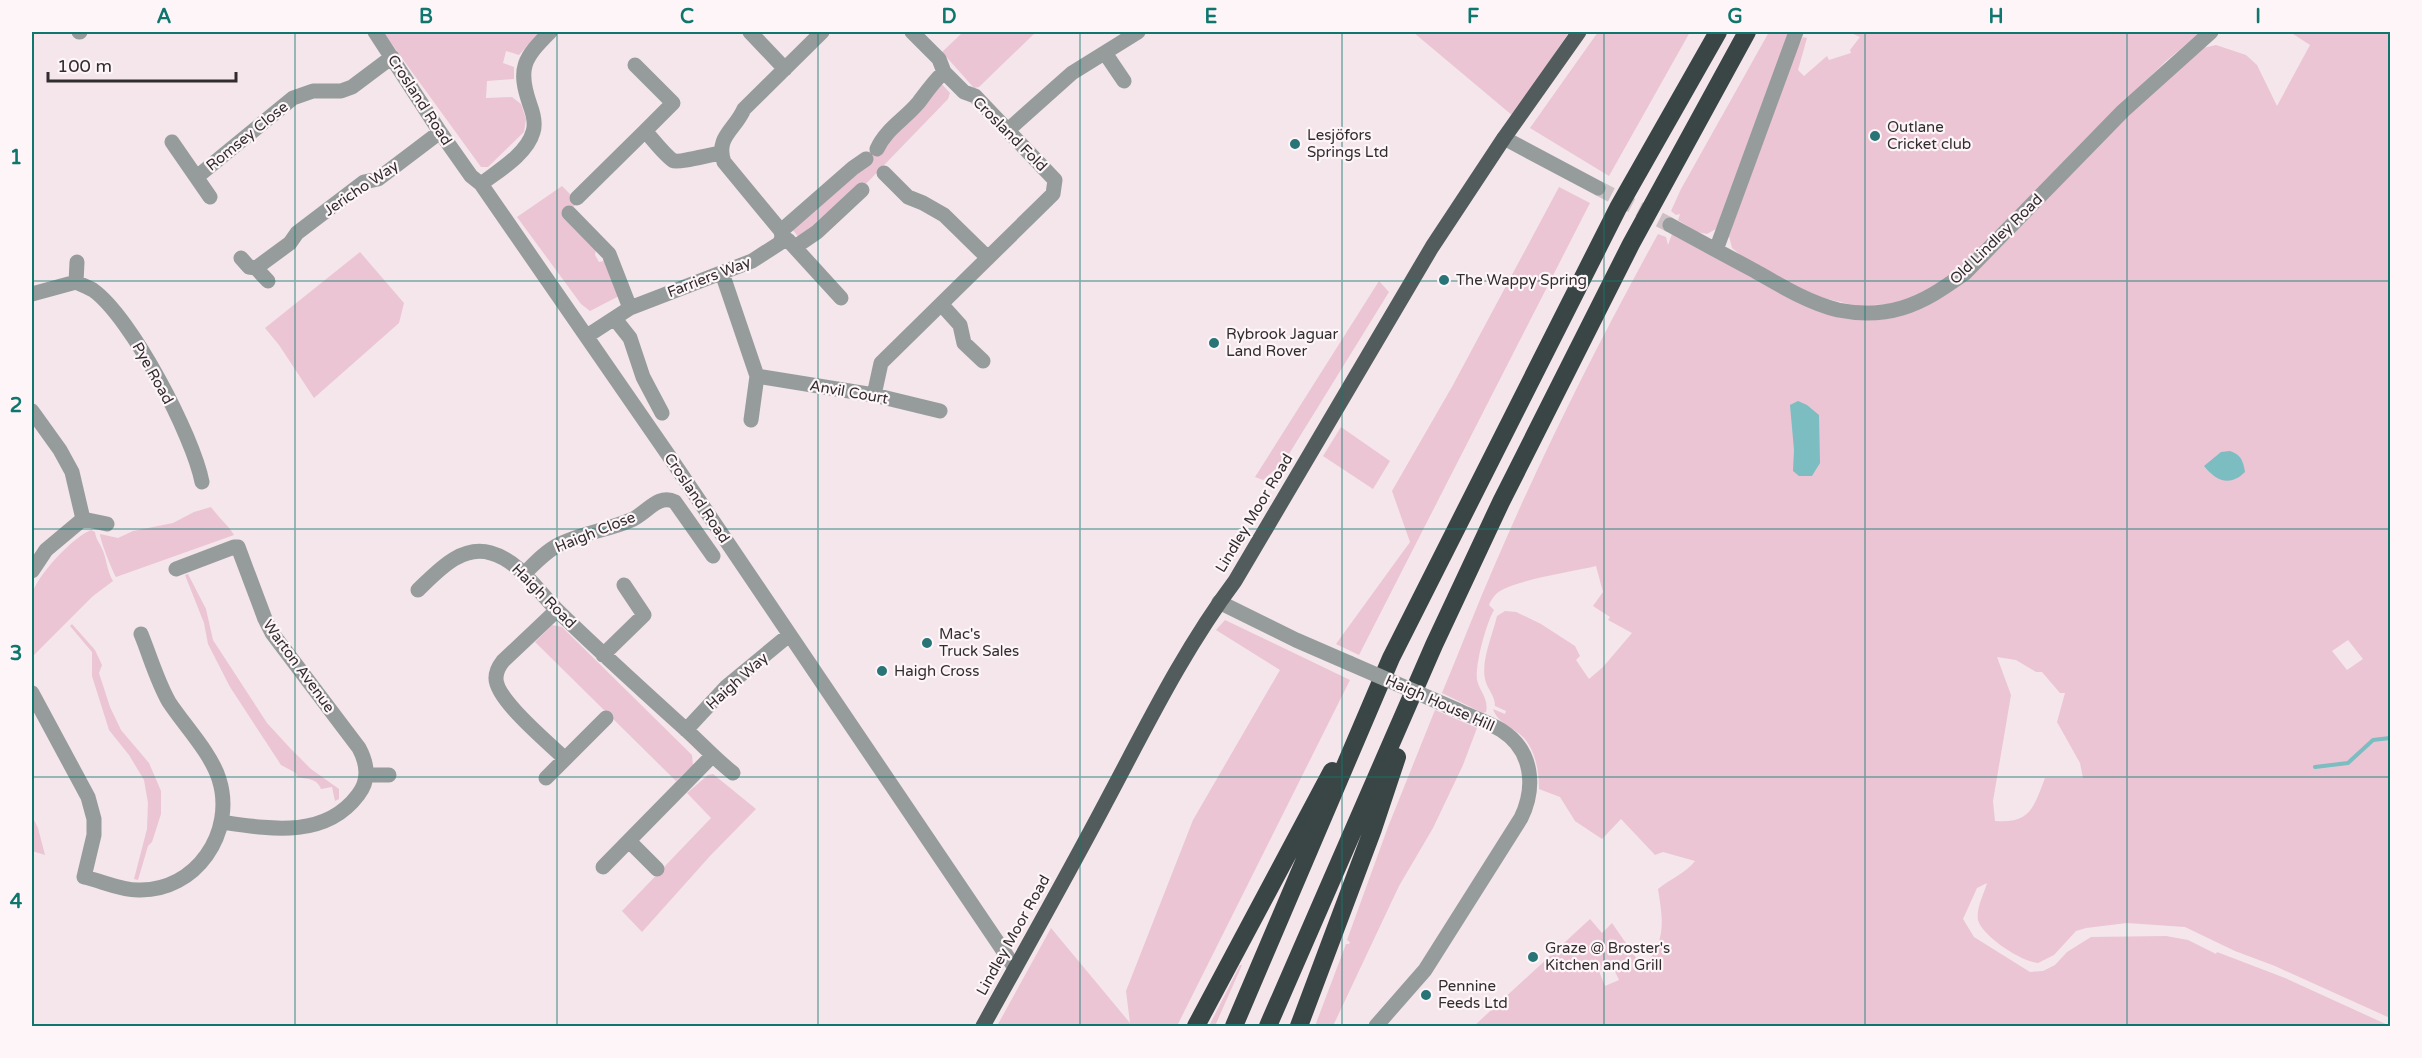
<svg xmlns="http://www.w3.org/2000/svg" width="2422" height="1058" font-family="'Varela Round',sans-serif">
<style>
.green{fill:#ebc5d3;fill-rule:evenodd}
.water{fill:#7bbdc0}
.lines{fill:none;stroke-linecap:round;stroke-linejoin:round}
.stream{stroke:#7bbdc0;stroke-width:4}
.minor-tunnel{stroke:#cdc1c5;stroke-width:15;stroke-dasharray:15 8;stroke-linecap:butt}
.minor{stroke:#969c9c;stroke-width:15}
.major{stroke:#525c5d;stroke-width:15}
.highway{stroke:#3a4646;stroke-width:18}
.minor-bridge{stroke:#969c9c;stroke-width:15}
.grid{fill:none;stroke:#0f766e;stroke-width:1.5;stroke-opacity:0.55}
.poi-dot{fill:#297477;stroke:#fdf5f8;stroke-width:2}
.labels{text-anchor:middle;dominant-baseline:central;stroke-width:4.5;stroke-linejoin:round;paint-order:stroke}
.street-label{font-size:15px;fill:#312c2e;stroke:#fdf5f8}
.poi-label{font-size:15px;fill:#312c2e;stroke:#fdf5f8;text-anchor:start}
.neatline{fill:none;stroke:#0f766e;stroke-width:2}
.grid-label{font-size:20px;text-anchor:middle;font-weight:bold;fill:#0f766e}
</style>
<rect width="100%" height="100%" fill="#f4e6eb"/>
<!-- green -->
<path class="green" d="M383,32H540L519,55L506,51L503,63L514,67V79L487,81L486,98L512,97L521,104L526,119L524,132L488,167H481Z
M971,32H1036L979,87L974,88L942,52L961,34H967Z
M1413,32H1569L1513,116Z
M1598,32H1690L1609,176L1530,128Z
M1769,32H1791L1744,161L1716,229L1707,234L1697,232L1678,220L1680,214L1676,215L1671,211L1681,189Z
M1849,32H2201L2165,62L1951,277L1916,296L1889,304L1857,306L1815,296L1755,267L1732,248L1729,236L1792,59L1803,37L1807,38L1798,70L1804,76L1827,56L1829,60L1851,53L1850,50L1860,37Z
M2290,32H2390V1018L2275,966L2235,951L2185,927L2127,923L2086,928L2076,931L2054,955L2038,963C2022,962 1982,936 1978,920C1976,908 1984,894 1987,883L1977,888L1963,919L1974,937L2030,972L2043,971L2055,965L2067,952L2091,937L2166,936L2188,940L2216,954L2217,952L2285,978L2390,1026H1474L1590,919L1602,933L1612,923L1643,968C1667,940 1663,922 1658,889C1670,879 1686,873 1695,861L1663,852L1655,855L1621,819L1602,839L1575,821L1560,797L1539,789C1539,772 1536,752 1524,738C1514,727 1498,724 1493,709L1505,714L1506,711L1495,706C1495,695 1487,689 1485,679C1481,660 1493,634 1497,616L1505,611L1516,612L1541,624L1575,646L1580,656L1576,660L1589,679L1603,667L1632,633L1608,620L1610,617L1593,606L1603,592L1596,566C1571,572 1521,579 1500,591C1495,594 1491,600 1489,605L1494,610C1486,624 1475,664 1477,680C1480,692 1489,699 1486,712L1483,713L1442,693C1460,650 1477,605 1496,562C1544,450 1599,341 1658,234L1666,237L1668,245L1672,234L1822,312L1926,306L2123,117L2203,48L2216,45L2246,55L2257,65L2277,106L2310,45ZM2348,640L2363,659L2347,670L2332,651ZM1997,657L2016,660L2036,672H2042L2060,693H2065L2057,722L2080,763L2083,778H2045C2034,806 2031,824 1995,821L1993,801L2011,695ZM1612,965L1619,980L1605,986L1599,971Z
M939,81L950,93L948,99L859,191L800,239L792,229Z
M562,186L578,202L565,216L588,243L596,249L595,255L599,262L604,261L621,295L590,311L581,304L517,217Z
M1559,187L1590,203L1359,655L1336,644L1410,542L1392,491L1453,385Z
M360,252L404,303L399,323L314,398L279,345L265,328Z
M1379,281L1389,292L1284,462L1263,480L1255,477Z
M1341,427L1390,461L1373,489L1323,456Z
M211,507C217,516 230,527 234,535L116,577C112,570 100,540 100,534L118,538L133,531L173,523L194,512Z
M91,530L95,532C96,540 100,543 103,551C107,561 107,571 113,581L93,596L32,657C31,639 28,612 32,595C36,576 73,537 91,530Z
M188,574L206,609L213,640L267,723L290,748L311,769L339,789V799L335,801L332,787L321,789C317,778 307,779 297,777L296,773L281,765L230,687L208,644L204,623L185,575Z
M1225,620L1350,680L1177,1026H997L1051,928L1130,1023L1126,991L1193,820L1280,670L1216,630Z
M72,624L95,650L102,665L99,673L110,707L121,730L149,763L161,791V814L152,842L148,846L138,880L134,879L147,829L148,803L144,780L129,755L109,730L92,676V652L70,626Z
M552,625L562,627L692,755L693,765L676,781L535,642Z
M1435,710L1477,728L1463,765L1433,828L1399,886L1333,1026H1315L1346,944H1349L1350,942L1347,940L1388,827Z
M713,774L756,809L710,856L642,932L622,911L711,818L687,793L708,775Z
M32,816L38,828L45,855L32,851Z
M1240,965H1242L1215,1026H1209Z"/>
<!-- water -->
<path class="water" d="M1798,401L1807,405L1819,415L1820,463L1812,476H1799L1793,471L1794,450L1790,405Z
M2230,451C2241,455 2243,460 2245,472C2230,487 2216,481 2204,466L2221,452Z"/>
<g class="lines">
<!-- stream -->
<path class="stream" d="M2315,767L2348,763L2373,740L2390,738"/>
<!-- minor-tunnel -->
<path class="minor-tunnel" d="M1598,188L1670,225"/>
<!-- minor -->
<path class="minor" d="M79,32H80
M375,32L440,132L471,176L481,184L669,456L1015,968
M750,32L785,69
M1105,53L1124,81
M635,65L673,103L645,131
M1008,130L1072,73L1138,32
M1504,138L1598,188
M172,142L210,197
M877,149C886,129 905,119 919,102C927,91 934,81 944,72
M884,173L908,197L923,203L944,215L988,258
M198,176L293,98L313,91H341L352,87L392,57
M481,184C498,171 527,154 533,132C536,123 533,113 530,105C517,68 524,58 550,32
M577,198L645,131C652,138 666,157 674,161C677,163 713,154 721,153
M569,213L609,254L630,308
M1670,225C1699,241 1727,256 1755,271C1781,286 1809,303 1838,310C1858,314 1882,314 1902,308C1926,301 1945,287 1965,273L2123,111L2211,32
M781,231L853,168L866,159
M788,240L841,298
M795,247L817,232L862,190
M1716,250L1796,32
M241,258L249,267L256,268L268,281
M256,268L290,243L297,233L364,182L378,179L440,132
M722,273L757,376L874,395L940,411
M76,282L77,262
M32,294L76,282C82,285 88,287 93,290C132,318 193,436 202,482
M942,305L960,325L964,343L983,361
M615,319L630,338L643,377L662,413
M587,336L630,308L752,261L780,243L782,237L781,231L724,162C715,137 735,130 744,109L822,32
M874,395L881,363L1053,194L1055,180L975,96L964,92L944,72L939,59L912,32
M32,411L60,450L72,472L83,519L46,550L32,571
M751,420L757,376
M83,519L107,524
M176,569L234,547H238L265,619L272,633L359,748C367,763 370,780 358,795C325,839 270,829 221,822
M524,574C535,563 546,551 560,544C582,533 608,530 631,520C646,514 658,493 675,502L713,556
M418,590C437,572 461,544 491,553C520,561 538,592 559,612C599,651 641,689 683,727C700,742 715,759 733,773
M1219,602L1296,640L1349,663
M557,610L503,661C499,666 496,671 496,678C495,699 549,743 565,759
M603,655L644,615L624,585
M32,693L88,797L94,819V835L84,877C102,881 120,890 138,890C196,892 236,832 219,779C211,753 184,725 169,702C157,681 150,656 141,634
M686,730L726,687L789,635
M366,775H389
M546,778L606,718
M629,841L657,869
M603,867L712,756
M1376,1026L1425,970L1521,818C1536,787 1533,750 1501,730C1488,722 1472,717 1457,710"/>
<!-- major -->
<path class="major" d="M983,1026C1024,952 1066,878 1106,802C1146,727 1184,649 1235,581L1432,247L1504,138L1579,32"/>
<!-- highway -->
<path class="highway" d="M1196,1026L1332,771
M1234,1026L1391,658L1618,208L1718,32
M1268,1026L1434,645L1501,502L1631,244L1747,32
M1299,1026L1373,829L1397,757"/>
<!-- minor-bridge -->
<path class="minor-bridge" d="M1349,663L1457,710"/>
</g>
<!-- grid -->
<path class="grid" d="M295,32V1026M557,32V1026M818,32V1026M1080,32V1026M1342,32V1026M1604,32V1026M1865,32V1026M2127,32V1026M32,281H2390M32,529H2390M32,777H2390"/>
<!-- markers -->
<g class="poi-dot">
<circle cx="1875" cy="136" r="6"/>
<circle cx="1295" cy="144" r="6"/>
<circle cx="1444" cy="280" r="6"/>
<circle cx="1214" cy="343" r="6"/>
<circle cx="927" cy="643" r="6"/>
<circle cx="882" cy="671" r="6"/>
<circle cx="1533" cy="957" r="6"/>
<circle cx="1426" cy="995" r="6"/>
</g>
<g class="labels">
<!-- street labels -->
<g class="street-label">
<text transform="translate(420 100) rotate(57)">Crosland Road</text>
<text transform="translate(1010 134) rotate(45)">Crosland Fold</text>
<text transform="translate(247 136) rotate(-39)">Romsey Close</text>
<text transform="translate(361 188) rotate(-34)">Jericho Way</text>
<text transform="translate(1996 239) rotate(-44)">Old Lindley Road</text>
<text transform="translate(709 277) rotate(-21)">Farriers Way</text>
<text transform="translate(153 373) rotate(61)">Pye Road</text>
<text transform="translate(849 392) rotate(10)">Anvil Court</text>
<text transform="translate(697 498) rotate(56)">Crosland Road</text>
<text transform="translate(1254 513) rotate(-59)">Lindley Moor Road</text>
<text transform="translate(595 532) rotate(-22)">Haigh Close</text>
<text transform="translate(544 596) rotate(45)">Haigh Road</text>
<text transform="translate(299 666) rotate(54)">Warton Avenue</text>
<text transform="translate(737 681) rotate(-42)">Haigh Way</text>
<text transform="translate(1440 703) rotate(24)">Haigh House Hill</text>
<text transform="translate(1013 935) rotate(-61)">Lindley Moor Road</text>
</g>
<!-- poi labels -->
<g class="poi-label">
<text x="1887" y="127">Outlane<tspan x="1887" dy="17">Cricket club</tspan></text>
<text x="1307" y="135">Lesjöfors<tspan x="1307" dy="17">Springs Ltd</tspan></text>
<text x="1456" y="280">The Wappy Spring</text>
<text x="1226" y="334">Rybrook Jaguar<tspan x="1226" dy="17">Land Rover</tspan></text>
<text x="939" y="634">Mac's<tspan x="939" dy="17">Truck Sales</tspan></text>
<text x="894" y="671">Haigh Cross</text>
<text x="1545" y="948">Graze @ Broster's<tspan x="1545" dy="17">Kitchen and Grill</tspan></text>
<text x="1438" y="986">Pennine<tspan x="1438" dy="17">Feeds Ltd</tspan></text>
</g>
</g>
<!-- border -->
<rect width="2422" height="1058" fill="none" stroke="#fdf5f8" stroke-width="66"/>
<!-- scale -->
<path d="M48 72v9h188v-9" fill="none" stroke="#312c2e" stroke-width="3"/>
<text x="57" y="72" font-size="18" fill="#312c2e" stroke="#fdf5f8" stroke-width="4.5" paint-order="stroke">100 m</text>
<rect x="33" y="33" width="2356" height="992" class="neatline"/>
<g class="grid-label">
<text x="164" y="23">A</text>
<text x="426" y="23">B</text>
<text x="687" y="23">C</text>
<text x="949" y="23">D</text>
<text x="1211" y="23">E</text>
<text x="1473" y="23">F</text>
<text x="1735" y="23">G</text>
<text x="1996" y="23">H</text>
<text x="2258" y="23">I</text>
<text x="16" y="164">1</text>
<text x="16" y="412">2</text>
<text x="16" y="660">3</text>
<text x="16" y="908">4</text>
</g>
</svg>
